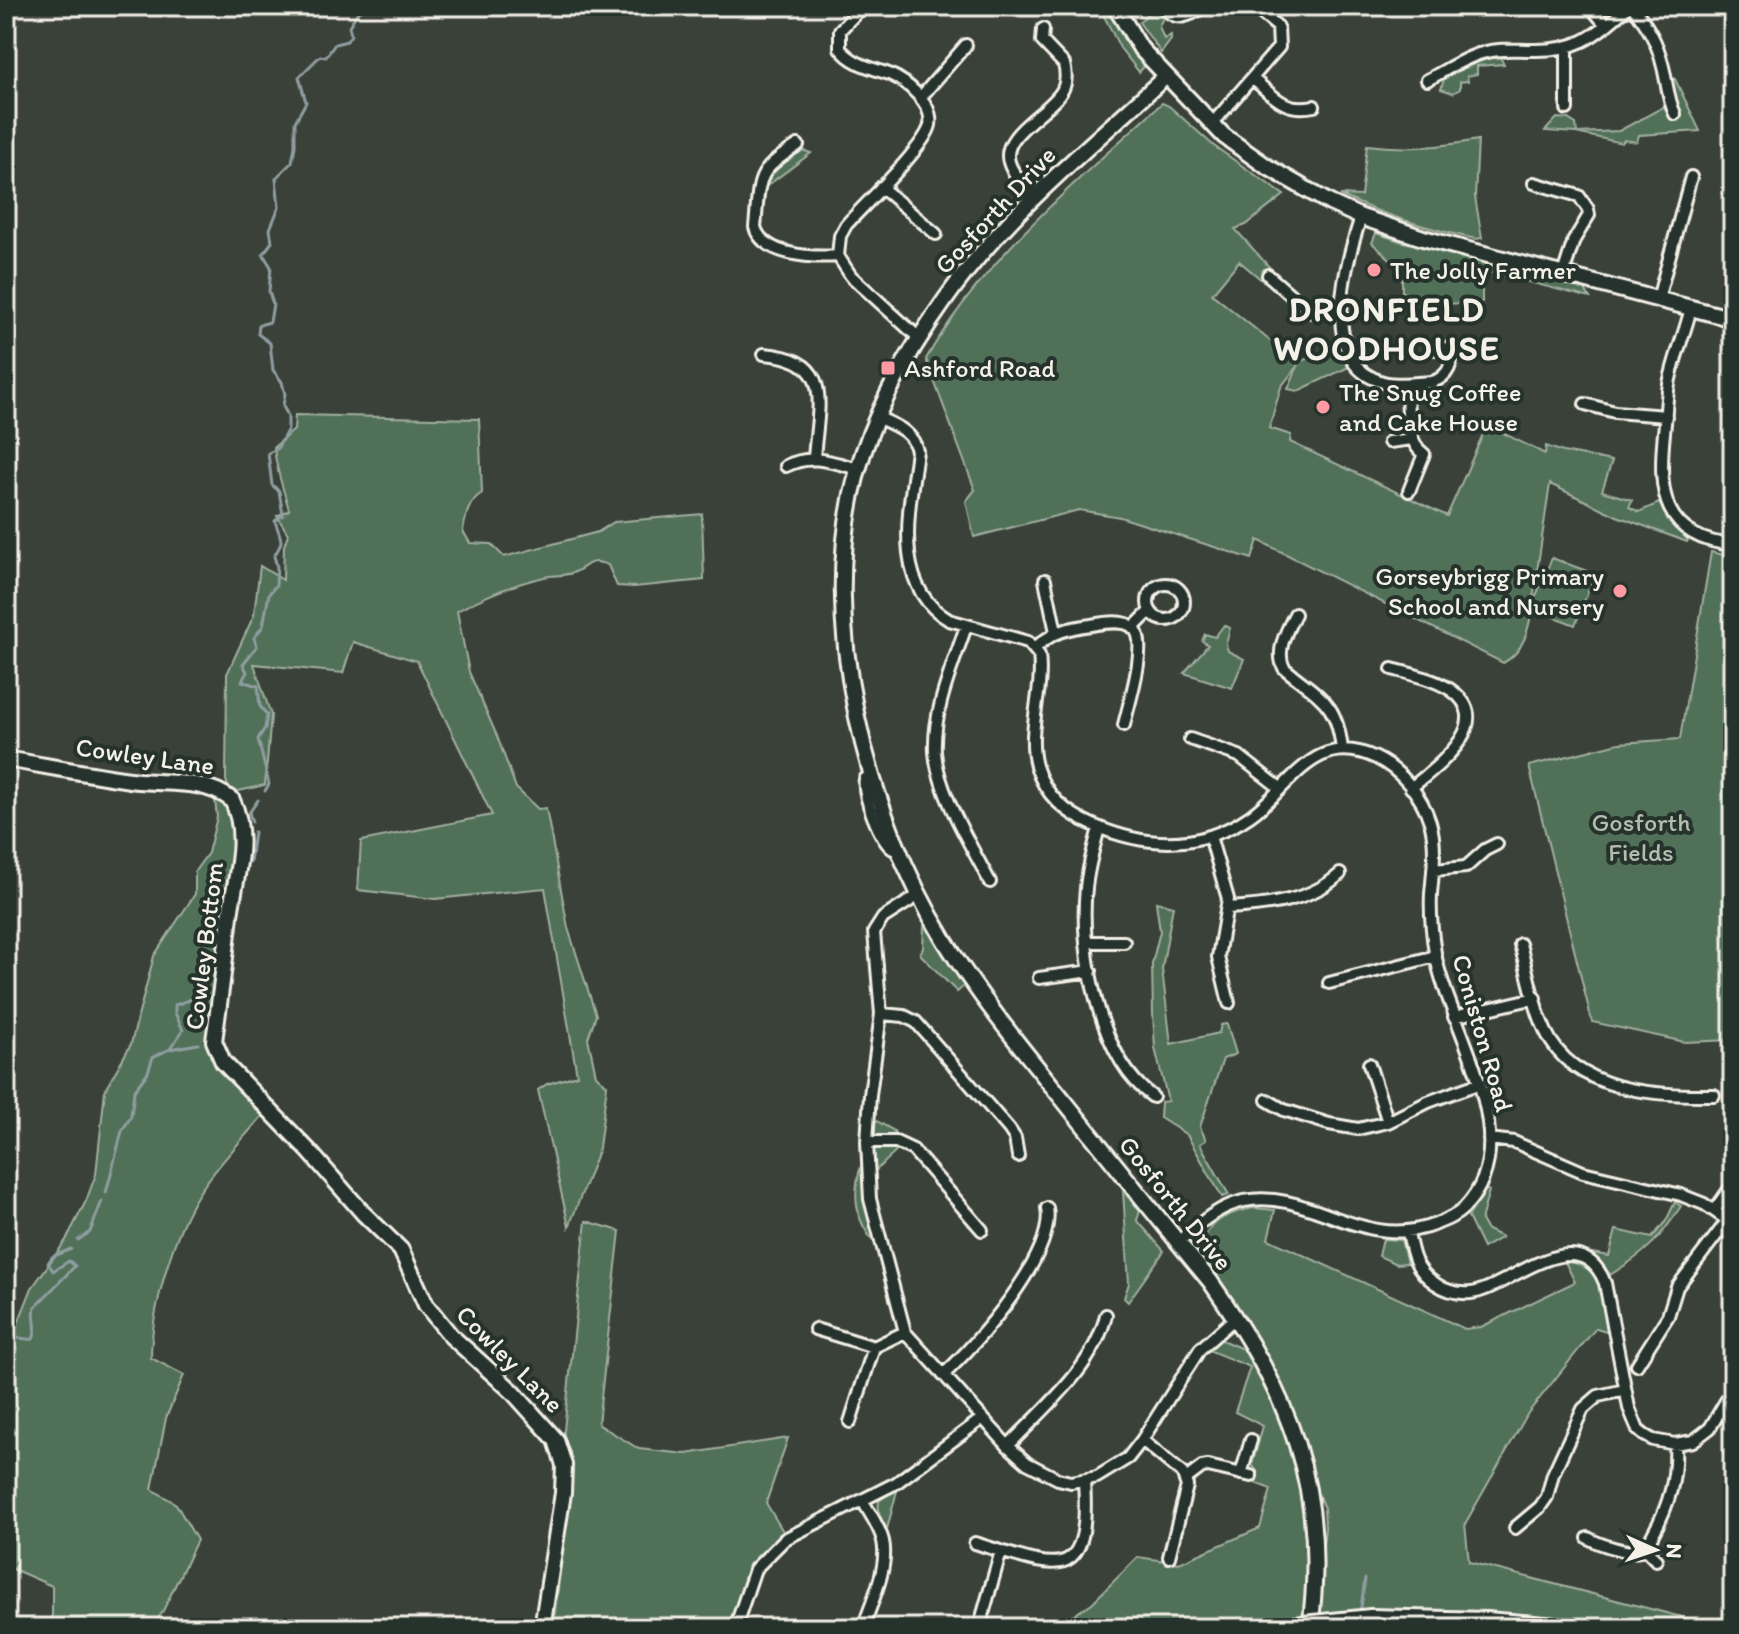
<svg xmlns="http://www.w3.org/2000/svg" width="1739" height="1634" font-family="Itim,sans-serif">
<style>
.green{fill:#516f58;stroke:#a2b0a0;stroke-width:2}
.lines{fill:none;stroke-linecap:round;stroke-linejoin:round}
.stream{stroke:#8f9ea1;stroke-width:3}
.street-casing{stroke:#f4f1e8;stroke-width:16}
.secondary-casing{stroke:#f4f1e8;stroke-width:20}
.highway-casing{stroke:#f4f1e8;stroke-width:24}
.street{stroke:#26332d;stroke-width:10}
.secondary{stroke:#26332d;stroke-width:14}
.highway{stroke:#26332d;stroke-width:18}
.highway-bridge-casing{stroke:#f4f1e8;stroke-width:24;stroke-linecap:butt}
.highway-bridge{stroke:#26332d;stroke-width:18}
.poi-dot{fill:#ff9aa2;stroke:#26332d;stroke-width:3}
.labels{text-anchor:middle;dominant-baseline:central;stroke-width:8;stroke-linejoin:round;paint-order:stroke}
.street-label{font-size:26px;fill:#f4f1e8;stroke:#26332d}
.poi-label{font-size:26px;fill:#f4f1e8;stroke:#26332d;text-anchor:start}
.park-label{font-size:26px;fill:#b3bdae;stroke:#26332d}
.district-label{font-size:34px;font-weight:bold;letter-spacing:2px;fill:#f4f1e8;stroke:#26332d}
</style>
<rect width="100%" height="100%" fill="#3a4139"/>
<filter id="ink" filterUnits="userSpaceOnUse"><feTurbulence type="fractalNoise" baseFrequency=".0125" numOctaves="2"/><feDisplacementMap in="SourceGraphic" scale="16" xChannelSelector="R" yChannelSelector="G"/><feConvolveMatrix kernelMatrix="1 2 1 2 8 2 1 2 1" color-interpolation-filters="sRGB"/></filter>
<g filter="url(#ink)">
<!-- green -->
<path class="green" d="M1099,6H1109L1123,38L1144,67L1139,72L1120,48Z
M1156,6L1163,18L1159,26L1164,39L1171,35V40L1161,53L1139,22Z
M1494,56L1500,57L1504,64L1477,66V74L1467,76L1468,81L1460,82V89L1453,93L1441,89L1445,76Z
M1670,79H1675L1700,131L1639,135L1637,142L1624,140L1622,143L1576,133L1545,131L1557,118L1568,119L1576,124L1577,133L1619,131L1665,106L1676,108Z
M1162,103L1169,106L1214,146L1284,195L1246,225L1235,229L1272,270L1263,281L1239,261L1212,294L1279,348L1301,361L1341,347L1349,367L1298,391L1288,389L1298,365L1281,387L1269,428L1291,435L1290,442L1447,516L1487,425L1545,454L1546,446L1563,452L1612,461L1602,491L1632,500L1629,507L1639,512L1659,503L1672,523L1688,540L1687,542L1617,516L1550,484L1532,605L1552,558L1595,574L1575,625L1532,608C1529,629 1524,652 1503,663L1258,540L1252,559L1120,517L1079,510L974,537L966,501L975,490L926,359C984,259 1077,180 1162,103Z
M1478,140L1475,197L1482,238L1476,239C1429,229 1384,216 1340,195L1361,196L1367,145C1405,150 1441,147 1478,140Z
M802,150L811,153L764,188C769,167 784,161 802,150Z
M1376,233L1403,242L1449,250L1510,271L1531,272L1582,285L1590,298L1495,273L1482,272V302L1407,306L1408,293L1402,292V274L1398,273L1397,265L1372,243Z
M295,415L479,419L482,493C468,502 466,515 463,531L470,543L491,544L504,557L598,532L614,522L702,514L704,580L634,587L617,586L608,565C587,558 591,565 575,572C566,576 554,575 544,577C514,584 484,596 457,611L469,672L497,736L516,788L538,809L546,808L568,928L596,1015L588,1038L596,1075L607,1085L599,1148L569,1227L538,1090L547,1084L577,1075L545,888L435,899L358,890L361,841L492,815L417,661L353,642L343,673L254,664L271,715L265,785L230,793L226,780L227,674L254,615L260,566L283,580L284,546L288,534L277,516L289,510C283,486 276,472 274,447L294,430Z
M1711,552L1733,557V1040L1685,1042L1592,1022L1529,766L1619,743L1680,739Z
M1224,625L1230,628L1226,644L1228,651L1244,659L1232,688L1184,673L1208,645L1202,641L1205,634L1215,637Z
M214,793C231,808 233,827 236,849L209,1044L212,1057L264,1114C243,1139 219,1163 201,1190C174,1230 151,1310 151,1358L184,1375L166,1418L152,1489L176,1504L197,1540L162,1613L150,1628H58L52,1620V1586L6,1566V1331L14,1333L32,1288L66,1240L86,1201L96,1174L105,1090L131,1044L154,956L195,894V871L208,853L217,817Z
M1156,902L1173,906L1162,969L1171,1044L1219,1033L1221,1025L1227,1024L1236,1054L1223,1059L1200,1127L1206,1140L1200,1144L1229,1195L1222,1197L1187,1135L1160,1118L1161,1102L1168,1101L1155,1048L1153,1014L1152,964L1160,931Z
M924,926L966,984L957,992L920,954L923,948Z
M875,1120L894,1131L899,1149L873,1173Z
M861,1166L864,1191L876,1244C855,1222 852,1194 861,1166Z
M1486,1189L1489,1191L1481,1220L1486,1229L1502,1237L1483,1248L1468,1217Z
M1123,1191L1140,1211L1137,1220L1164,1251L1128,1302L1124,1298L1129,1283Z
M1675,1202L1681,1206C1660,1240 1644,1254 1610,1275L1601,1262L1592,1255V1253L1609,1256L1616,1230L1652,1238L1666,1221Z
M1253,1208L1275,1210L1268,1239L1465,1329L1481,1327L1575,1282L1565,1262C1604,1263 1604,1302 1610,1332L1596,1328L1528,1413L1465,1524L1469,1562L1724,1628H1641L1595,1620L1451,1611L1315,1617L1325,1528L1324,1508L1314,1485L1309,1459L1293,1416L1225,1292L1197,1254C1206,1224 1222,1214 1253,1208Z
M586,1221L620,1231L598,1424L639,1449L686,1454L788,1438L766,1503L784,1533L747,1569L730,1628H553L572,1478L570,1452L563,1440Z
M1383,1239L1401,1240L1407,1263L1396,1264L1379,1256Z
M1217,1338L1245,1350L1274,1402L1289,1437L1310,1529L1306,1615L1224,1628H1054L1092,1603L1138,1557L1179,1563L1260,1528L1271,1489L1255,1483L1257,1471L1252,1465L1263,1426L1235,1412L1250,1367L1206,1349Z
M898,1487L887,1529C881,1520 877,1512 879,1501Z"/>
<g class="lines">
<!-- stream -->
<path class="stream" d="M265,791L269,784L258,739L265,728L267,715L260,706L258,686L242,681L247,672L243,664L257,646L254,638L263,626L269,594L276,585L277,567L274,556C285,540 281,540 275,521L283,515L279,491L272,485L268,453L277,449L288,429V416L283,406L285,394L282,382L273,370L270,343L258,334L259,325L270,322L273,304L269,292L271,267L263,254L272,242L270,229L279,207L276,178L292,162L295,146V122L306,102L299,77L320,56L326,57L335,44L347,41L351,35L349,26L358,12L368,6
M252,822L249,813L258,800
M250,862L254,832
M170,1049L198,1044
M106,1193L122,1131L131,1116L134,1091L148,1072L153,1057L170,1049L183,1030L175,1013V1005L203,995C205,983 202,974 201,963C201,950 209,932 215,920
M78,1240L90,1232L102,1201
M6,1339C16,1334 23,1341 33,1339C39,1328 32,1319 35,1307L75,1266L69,1261L53,1271L48,1263L52,1257L71,1249
M1360,1614L1365,1579"/>
<!-- street casing -->
<g class="street-casing">
<path id="street" d="M863,6L840,30V48C851,64 872,68 889,74C906,81 934,104 930,125C926,146 864,205 846,225L840,236L838,256L851,276L920,339
M1162,6C1176,23 1189,17 1205,6
M1590,6L1606,25
M1632,6C1646,23 1657,41 1662,63C1667,80 1667,97 1675,114
M1253,79C1275,97 1284,112 1314,106
M1427,80C1445,71 1463,58 1482,53C1498,48 1515,50 1532,50C1580,51 1594,36 1629,6
M920,98L966,45
M1567,109V49
M1212,124L1279,47L1278,27L1253,6
M798,145C754,173 760,178 755,227C763,256 812,258 838,256
M1534,183L1579,196L1588,209L1589,215L1574,240L1563,274
M881,187L936,234
M1036,196C1026,186 1013,176 1009,162C1000,133 1053,111 1063,89C1067,81 1066,72 1064,64L1042,41L1043,29
M1361,217C1346,262 1316,364 1383,382C1399,386 1416,383 1432,382C1449,377 1452,364 1452,348
M1268,275L1309,311L1316,313L1341,308
M1658,299L1691,177
M1691,308C1685,333 1674,358 1669,384C1666,400 1666,417 1664,433C1658,492 1662,538 1733,545
M1431,349L1472,347
M764,354C835,359 818,404 814,458
M1407,384C1408,405 1405,442 1424,454L1409,491
M1585,404L1615,412L1666,416
M877,417C894,425 913,431 917,451C910,506 890,586 949,620L1028,642L1039,655C1044,692 1026,730 1036,766C1045,796 1066,813 1093,825C1146,848 1201,850 1250,816C1291,788 1314,729 1376,758C1401,770 1422,796 1430,822C1437,846 1433,870 1431,894C1430,913 1432,934 1435,953C1448,1026 1530,1141 1464,1208C1456,1216 1446,1220 1436,1224C1362,1253 1311,1188 1244,1201C1218,1206 1198,1225 1178,1242
M1389,442L1412,439
M786,466C811,453 832,462 858,469
M1045,580L1056,632
M1148 602a18 18 0 1 1 36 0a18 18 0 1 1-36 0Z
M1295,614C1287,630 1275,651 1284,668C1320,698 1337,701 1342,750
M966,626C953,666 933,709 935,752C938,793 971,845 990,882
M1133,628L1150,611
M1035,648C1052,632 1068,628 1091,625C1103,623 1124,619 1134,628C1149,643 1128,706 1124,725
M1392,669C1411,674 1434,679 1451,690C1498,723 1436,767 1411,788
M1190,739L1239,756L1280,788
M872,774L865,779C862,794 880,841 893,849L898,848
M1099,828C1094,847 1088,867 1086,888C1079,951 1099,1059 1153,1097
M1210,836L1228,899L1218,957L1229,1003
M1434,870L1466,867L1485,850L1497,844
M919,895L883,918L874,932L881,1014L870,1095L867,1142L870,1199L905,1332L1008,1446L1027,1463L1058,1479L1071,1482L1097,1477L1128,1458L1142,1440L1200,1349L1235,1318
M1228,908C1266,906 1311,901 1340,874
M1087,942H1124
M1520,944C1528,973 1533,1005 1546,1032C1574,1092 1656,1096 1714,1095
M1039,978L1091,971
M1329,983L1436,956
M881,1014L904,1016L916,1022L1009,1129L1015,1138L1018,1156
M1454,1017L1535,998
M1369,1064L1388,1122
M1267,1100L1284,1110L1329,1124L1358,1129L1388,1122L1428,1102L1480,1083
M1489,1139L1514,1142L1583,1172L1681,1195L1704,1204L1733,1224
M867,1142H896L913,1150L982,1230
M1714,1211L1733,1184
M1408,1232C1412,1255 1415,1270 1436,1284C1446,1291 1458,1294 1471,1293C1506,1290 1579,1216 1605,1283L1629,1408L1638,1430L1644,1435L1653,1440L1675,1444L1693,1441L1710,1428L1733,1389
M815,1329L874,1347L905,1332
M1637,1365L1668,1316L1677,1287L1728,1220
M943,1375C976,1345 1056,1255 1047,1208
M850,1422L874,1347
M1142,1440L1182,1473L1187,1486L1169,1557
M1008,1446C1044,1408 1094,1368 1106,1315
M1241,1474L1251,1440
M1186,1479L1202,1467L1208,1466L1251,1476
M863,1501C869,1513 880,1527 883,1541C889,1568 871,1603 863,1628
M1515,1528L1540,1507L1547,1497L1553,1474L1583,1409L1598,1396L1625,1390
M1588,1538C1598,1544 1633,1556 1642,1550C1647,1547 1650,1540 1653,1534C1669,1505 1677,1478 1675,1444
M975,1543C1056,1568 1091,1588 1084,1481
M1644,1548L1656,1560
M735,1628L755,1569L785,1539L896,1483L983,1418
M979,1628L1001,1551"/>
</g>
<!-- secondary casing -->
<g class="secondary-casing">
<path id="secondary" d="M1115,6L1141,49L1224,136L1266,166L1330,203L1361,217L1423,238L1733,319
M1166,76C1090,147 1005,214 945,300C908,352 874,411 857,473C817,621 866,813 945,941C980,998 1023,1050 1065,1102C1113,1162 1161,1222 1210,1281C1289,1393 1329,1489 1310,1628
M6,759C47,766 88,774 130,780C164,785 203,777 232,800C250,837 235,878 230,916C225,958 220,999 214,1041L223,1062L309,1151L363,1213L401,1250L426,1305L451,1336L512,1391L556,1440L564,1465L563,1493L542,1628"/>
</g>
<!-- highway casing -->
<g class="highway-casing">
<path id="highway" d="M1487,1622L1557,1628"/>
</g>
<!-- street -->
<use href="#street" class="street"/>
<!-- secondary -->
<use href="#secondary" class="secondary"/>
<!-- highway -->
<use href="#highway" class="highway"/>
<!-- highway-bridge casing -->
<g class="highway-bridge-casing">
<path id="highway-bridge" d="M1284,1628L1371,1619L1487,1622"/>
</g>
<!-- highway-bridge -->
<use href="#highway-bridge" class="highway-bridge"/>
</g>
</g>
<!-- markers -->
<g class="poi-dot">
<circle cx="1374" cy="270" r="8"/>
<rect x="880" y="360" width="16" height="16" rx="4"/>
<circle cx="1323" cy="407" r="8"/>
<circle cx="1620" cy="591" r="8"/>
</g>
<g class="labels">
<!-- street labels -->
<g class="street-label">
<text transform="translate(995 210) rotate(-47)">Gosforth Drive</text>
<text transform="translate(145 756) rotate(8)">Cowley Lane</text>
<text transform="translate(204 946) rotate(-83)">Cowley Bottom</text>
<text transform="translate(1483 1033) rotate(74)">Coniston Road</text>
<text transform="translate(1176 1203) rotate(51)">Gosforth Drive</text>
<text transform="translate(510 1359) rotate(45)">Cowley Lane</text>
</g>
<!-- poi labels -->
<g class="poi-label">
<text x="1390" y="270">The Jolly Farmer</text>
<text x="904" y="368">Ashford Road</text>
<text x="1339" y="392">The Snug Coffee<tspan x="1339" dy="30">and Cake House</tspan></text>
<text x="1604" y="576" text-anchor="end">Gorseybrigg Primary<tspan x="1604" dy="30">School and Nursery</tspan></text>
</g>
<!-- park labels -->
<g class="park-label">
<text x="1641" y="822">Gosforth<tspan x="1641" dy="30">Fields</tspan></text>
</g>
<!-- district labels -->
<g class="district-label">
<text x="1387" y="309">DRONFIELD<tspan x="1387" dy="39">WOODHOUSE</tspan></text>
</g>
</g>
<!-- margin -->
<rect width="1739" height="1634" fill="none" stroke="#26332d" stroke-width="32"/>
<rect x="16" y="16" width="1707" height="1602" fill="none" stroke="#f4f1e8" stroke-width="3" filter="url(#ink)"/>
<!-- north arrow -->
<g transform="translate(1655 1550) rotate(93)" stroke="#26332d" stroke-width="6" paint-order="stroke">
<path d="M0-6L14 30L0 20L-14 30Z" fill="#f4f1e8"/>
<text y="-12" font-size="22" font-weight="bold" text-anchor="middle" fill="#f4f1e8">N</text>
</g>
</svg>
